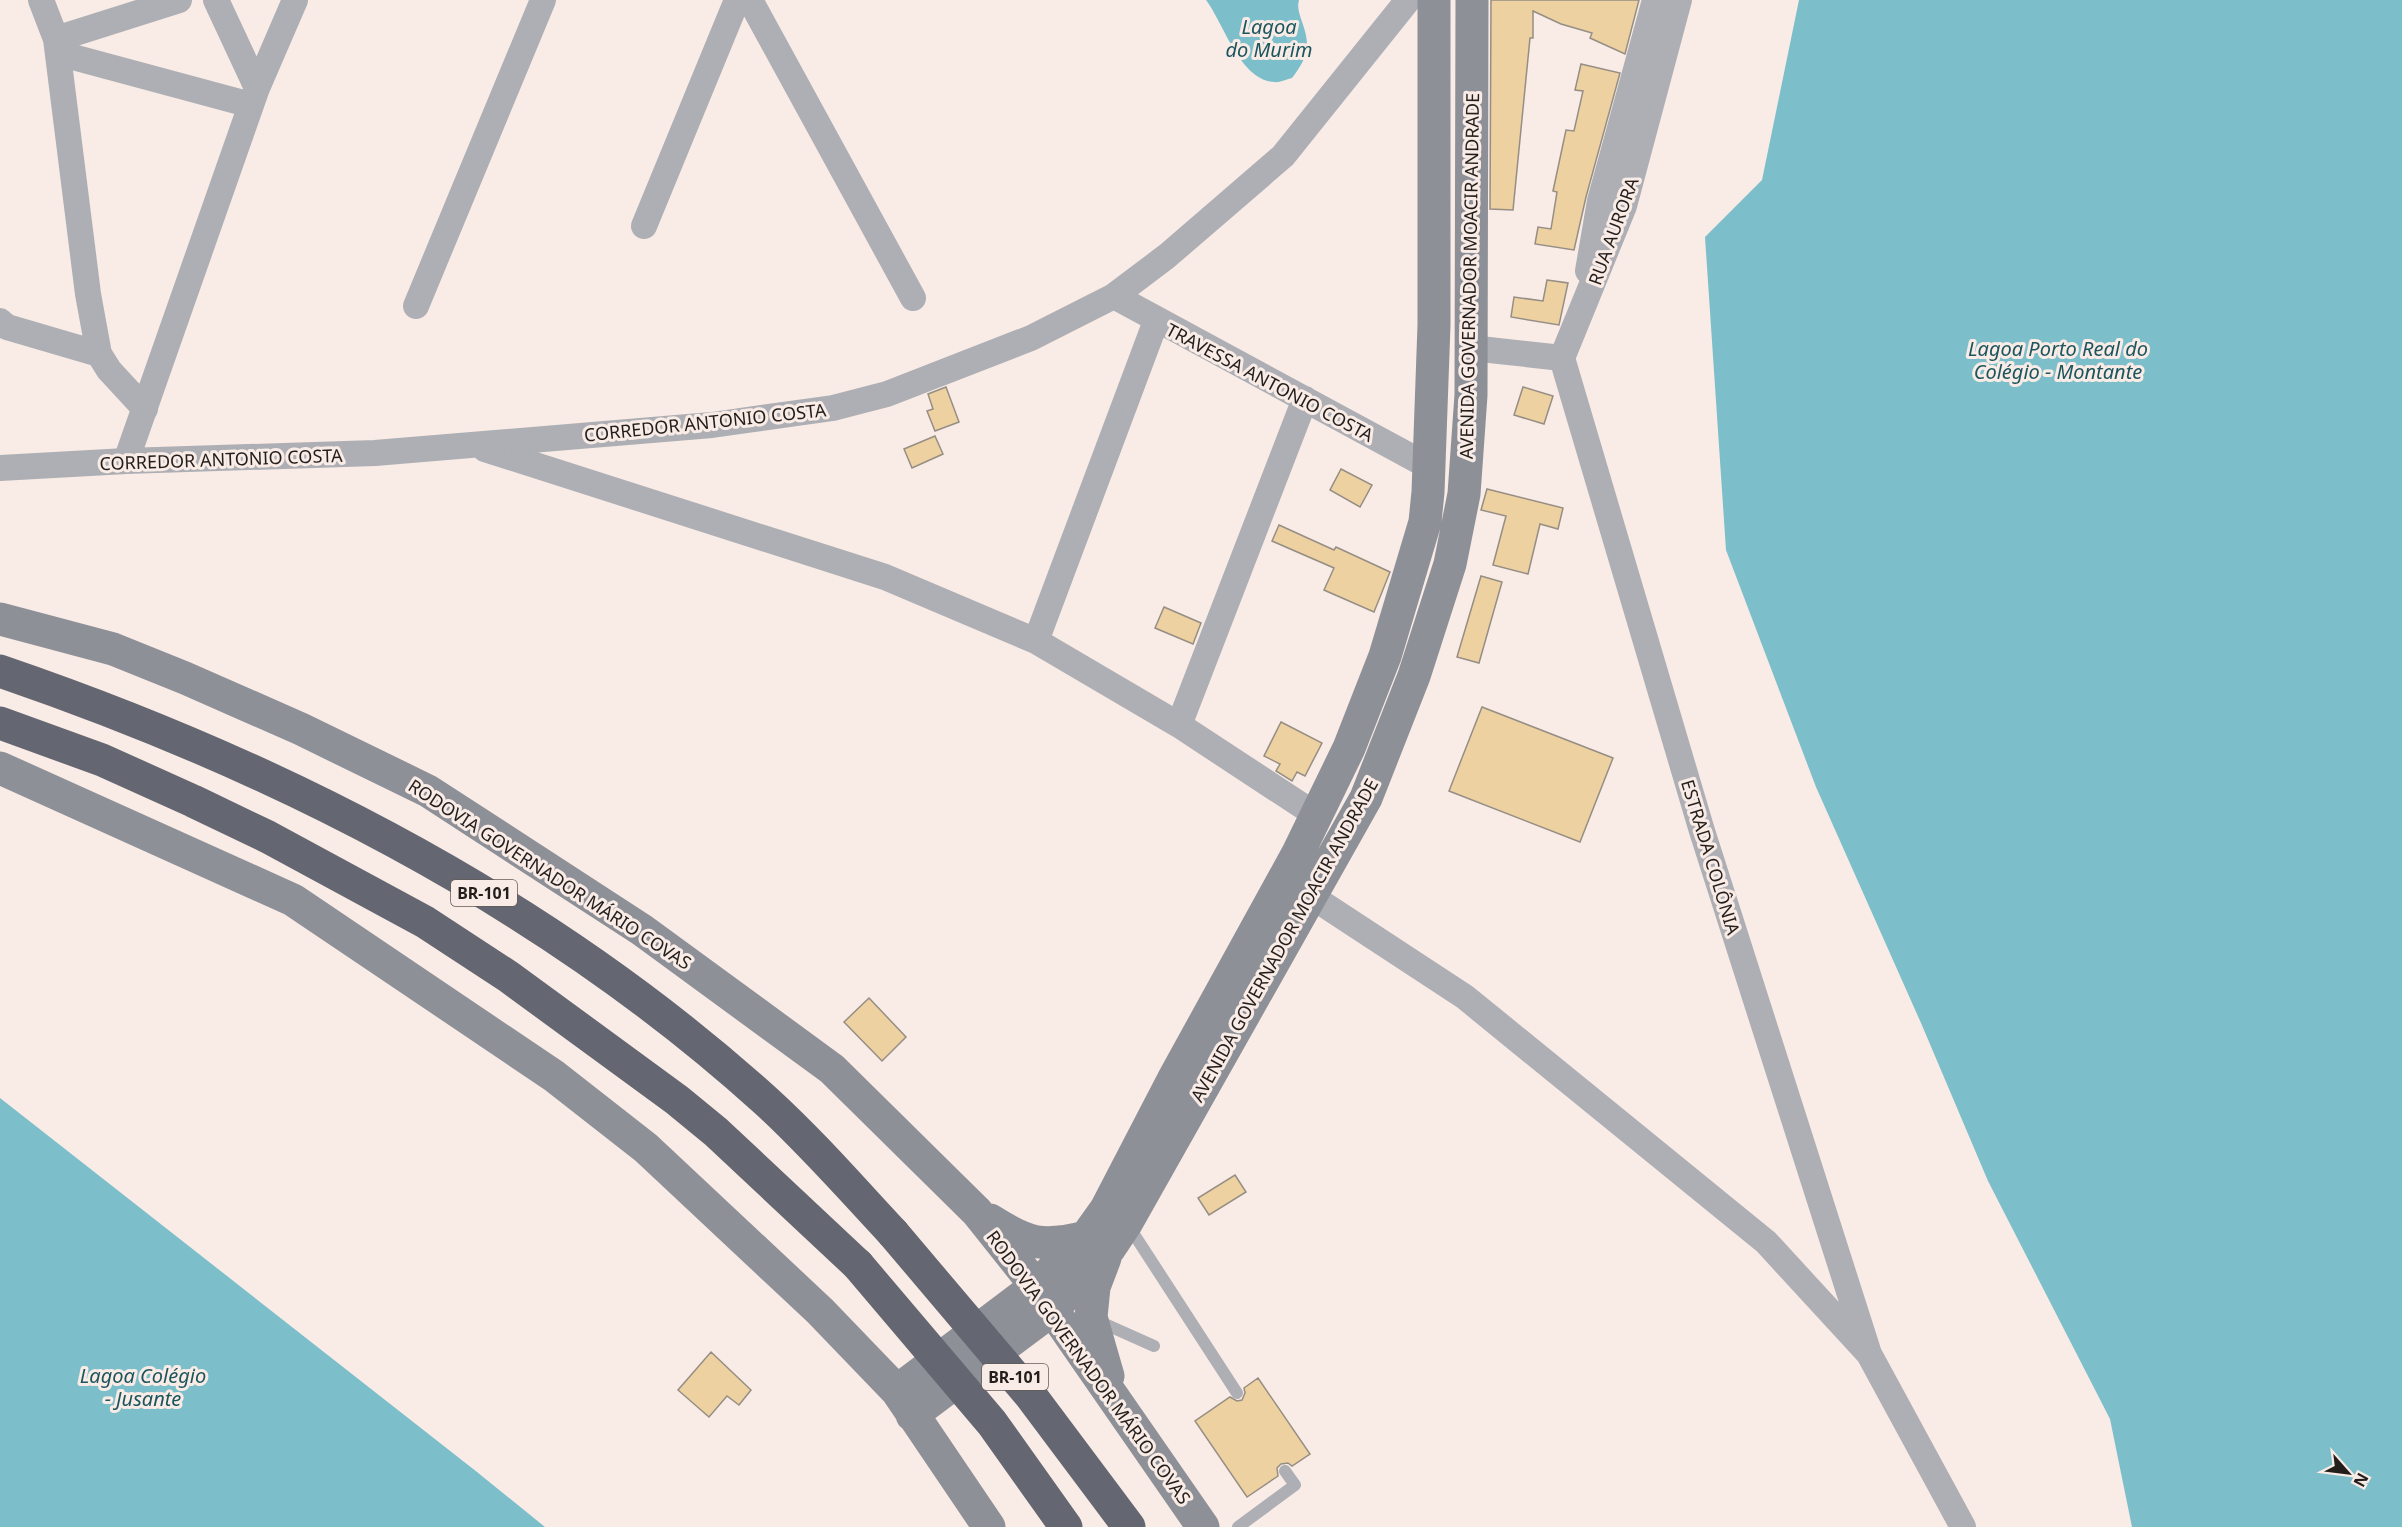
<svg xmlns="http://www.w3.org/2000/svg" width="2402" height="1527" font-family="'Noto Sans',sans-serif">
<style>
.water{fill:#7cbfcb}
.building{fill:#eed1a1;stroke:#958e84;stroke-width:1.5}
.lines{fill:none;stroke-linecap:round;stroke-linejoin:round}
.lane{stroke:#adafb4;stroke-width:12}
.street{stroke:#adafb4;stroke-width:26}
.secondary{stroke:#8e9098;stroke-width:33}
.highway{stroke:#646771;stroke-width:33}
.highway-bridge{stroke:#646771;stroke-width:33}
.labels{text-anchor:middle;dominant-baseline:central;stroke-width:6;stroke-linejoin:round;paint-order:stroke}
.shield{fill:#f9ebe5;stroke:#635c58;stroke-width:1.5}
.shield-label{font-size:16px;font-weight:bold;fill:#231e1c}
.street-label{font-size:18px;fill:#231e1c;stroke:#f9ebe5}
.water-label{font-size:20px;font-style:italic;fill:#1b555e;stroke:#f9ebe5}
</style>
<rect width="100%" height="100%" fill="#f9ebe5"/>
<!-- water -->
<path class="water" d="M1206,0H1299C1297,7 1299,12 1301,19C1311,46 1309,55 1292,78C1287,79 1279,83 1274,82C1240,80 1224,24 1206,0Z
M1799,0H2402V1527H2132L2110,1419L1988,1181L1921,1023L1816,787L1726,550L1705,237L1762,180Z
M0,1098L477,1472L545,1527H0Z"/>
<!-- building -->
<path class="building" d="M1491,0H1639L1625,54L1590,38L1592,33L1561,24L1533,11V38H1530L1513,210L1490,209Z
M1581,64L1620,73L1586,197L1574,250L1535,244L1538,227L1551,229L1557,192L1553,191L1566,130L1574,131L1583,91L1575,90Z
M1547,280L1568,283L1559,325L1511,317L1514,297L1543,301Z
M946,387L959,422L935,431L927,411L933,409L928,394Z
M1523,387L1553,396L1544,424L1514,415Z
M935,436L943,454L912,468L904,449Z
M1341,469L1372,485L1360,507L1330,490Z
M1487,489L1563,508L1558,529L1540,524L1528,574L1493,565L1506,516L1481,510Z
M1279,525L1334,550L1336,547L1390,572L1374,612L1324,590L1334,568L1272,541Z
M1481,576L1502,582L1479,663L1457,657Z
M1164,607L1201,623L1193,644L1155,628Z
M1482,707L1613,758L1580,842L1449,791Z
M1281,722L1322,743L1305,776L1297,772L1292,781L1276,771L1280,764L1264,756Z
M869,998L906,1037L882,1061L844,1022Z
M1235,1175L1246,1192L1209,1215L1198,1198Z
M711,1352L751,1390L739,1405L727,1396L709,1417L678,1390Z
M1258,1378L1310,1454L1292,1466L1288,1463L1281,1464L1277,1468L1278,1476L1247,1497L1195,1421L1230,1397L1237,1401L1242,1400L1245,1393L1244,1388Z"/>
<g class="lines">
<!-- lane -->
<path class="lane" d="M1128,1225L1237,1393
M1098,1321L1154,1346
M1238,1527L1295,1485L1285,1471"/>
<!-- street -->
<path class="street" d="M41,0L56,39L88,294L99,354L109,370L145,409
M216,0L257,88
M750,0L913,298
M56,39L179,0
M58,53L251,105
M644,226L737,0
M1588,271L1600,201L1655,0
M1114,296L1428,466
M416,306L543,0
M0,321L7,327L99,354
M1471,348L1562,358
M1562,358L1702,831L1869,1354
M1562,358L1624,206L1679,0
M485,449L885,577L1036,641L1179,725L1316,815
M126,461L257,88L295,0
M0,468L126,461L375,453L712,425L833,408L887,394L1031,338L1114,296L1167,256L1283,156L1408,0
M1036,641L1156,321
M1179,725L1305,399
M1311,896L1465,997L1766,1242L1869,1354L1963,1527"/>
<!-- secondary -->
<path class="secondary" d="M0,619L113,649L185,678L301,729L428,791L642,930L832,1069L977,1212L1036,1286L1203,1527
M0,768L293,900L554,1076L646,1148L820,1311L897,1391L989,1527
M990,1220C1028,1244 1042,1248 1086,1237
M1105,1258L1094,1287L1091,1317L1108,1376
M897,1391L1036,1286L1086,1237L1106,1209L1173,1080L1298,853L1349,748L1385,656L1425,522L1428,492L1434,325V0
M912,1415L1052,1310L1109,1249L1127,1222L1366,798L1414,676L1450,564L1464,494L1471,395L1472,0"/>
<!-- highway -->
<path class="highway" d="M0,671C278,766 547,903 766,1101C811,1142 851,1188 893,1233
M0,723L102,760L193,801L268,837L425,922L509,977L677,1100L716,1132L858,1265"/>
<!-- highway-bridge -->
<path class="highway-bridge" d="M893,1233L1031,1396L1129,1527
M858,1265L992,1423L1066,1527"/>
</g>
<g class="labels">
<!-- shield labels -->
<g class="shield">
<rect x="451" y="880" width="66" height="26" rx="4.5"/>
<rect x="982" y="1364" width="66" height="26" rx="4.5"/>
</g>
<g class="shield-label">
<text x="484" y="893">BR-101</text>
<text x="1015" y="1377">BR-101</text>
</g>
<!-- street labels -->
<g class="street-label">
<text transform="translate(1613 231) rotate(-70)">RUA AURORA</text>
<text transform="translate(1469 276) rotate(-89)">AVENIDA GOVERNADOR MOACIR ANDRADE</text>
<text transform="translate(1270 382) rotate(28)">TRAVESSA ANTONIO COSTA</text>
<text transform="translate(705 422) rotate(-6)">CORREDOR ANTONIO COSTA</text>
<text transform="translate(221 459) rotate(-2)">CORREDOR ANTONIO COSTA</text>
<text transform="translate(1711 857) rotate(73)">ESTRADA COLÔNIA</text>
<text transform="translate(550 874) rotate(33)">RODOVIA GOVERNADOR MÁRIO COVAS</text>
<text transform="translate(1284 940) rotate(-61)">AVENIDA GOVERNADOR MOACIR ANDRADE</text>
<text transform="translate(1089 1367) rotate(54)">RODOVIA GOVERNADOR MÁRIO COVAS</text>
</g>
<!-- water labels -->
<g class="water-label">
<text x="1269" y="26">Lagoa<tspan x="1269" dy="23">do Murim</tspan></text>
<text x="2058" y="348">Lagoa Porto Real do<tspan x="2058" dy="23">Colégio - Montante</tspan></text>
<text x="143" y="1375">Lagoa Colégio<tspan x="143" dy="23">- Jusante</tspan></text>
</g>
</g>
<!-- north arrow -->
<g transform="translate(2348 1473) rotate(118)" stroke="#f9ebe5" stroke-width="4.5" paint-order="stroke">
<path d="M0-4.5L10 22L0 15L-10 22Z" fill="#231e1c"/>
<text y="-9" font-size="16" font-weight="bold" text-anchor="middle" fill="#231e1c">N</text>
</g>
</svg>
